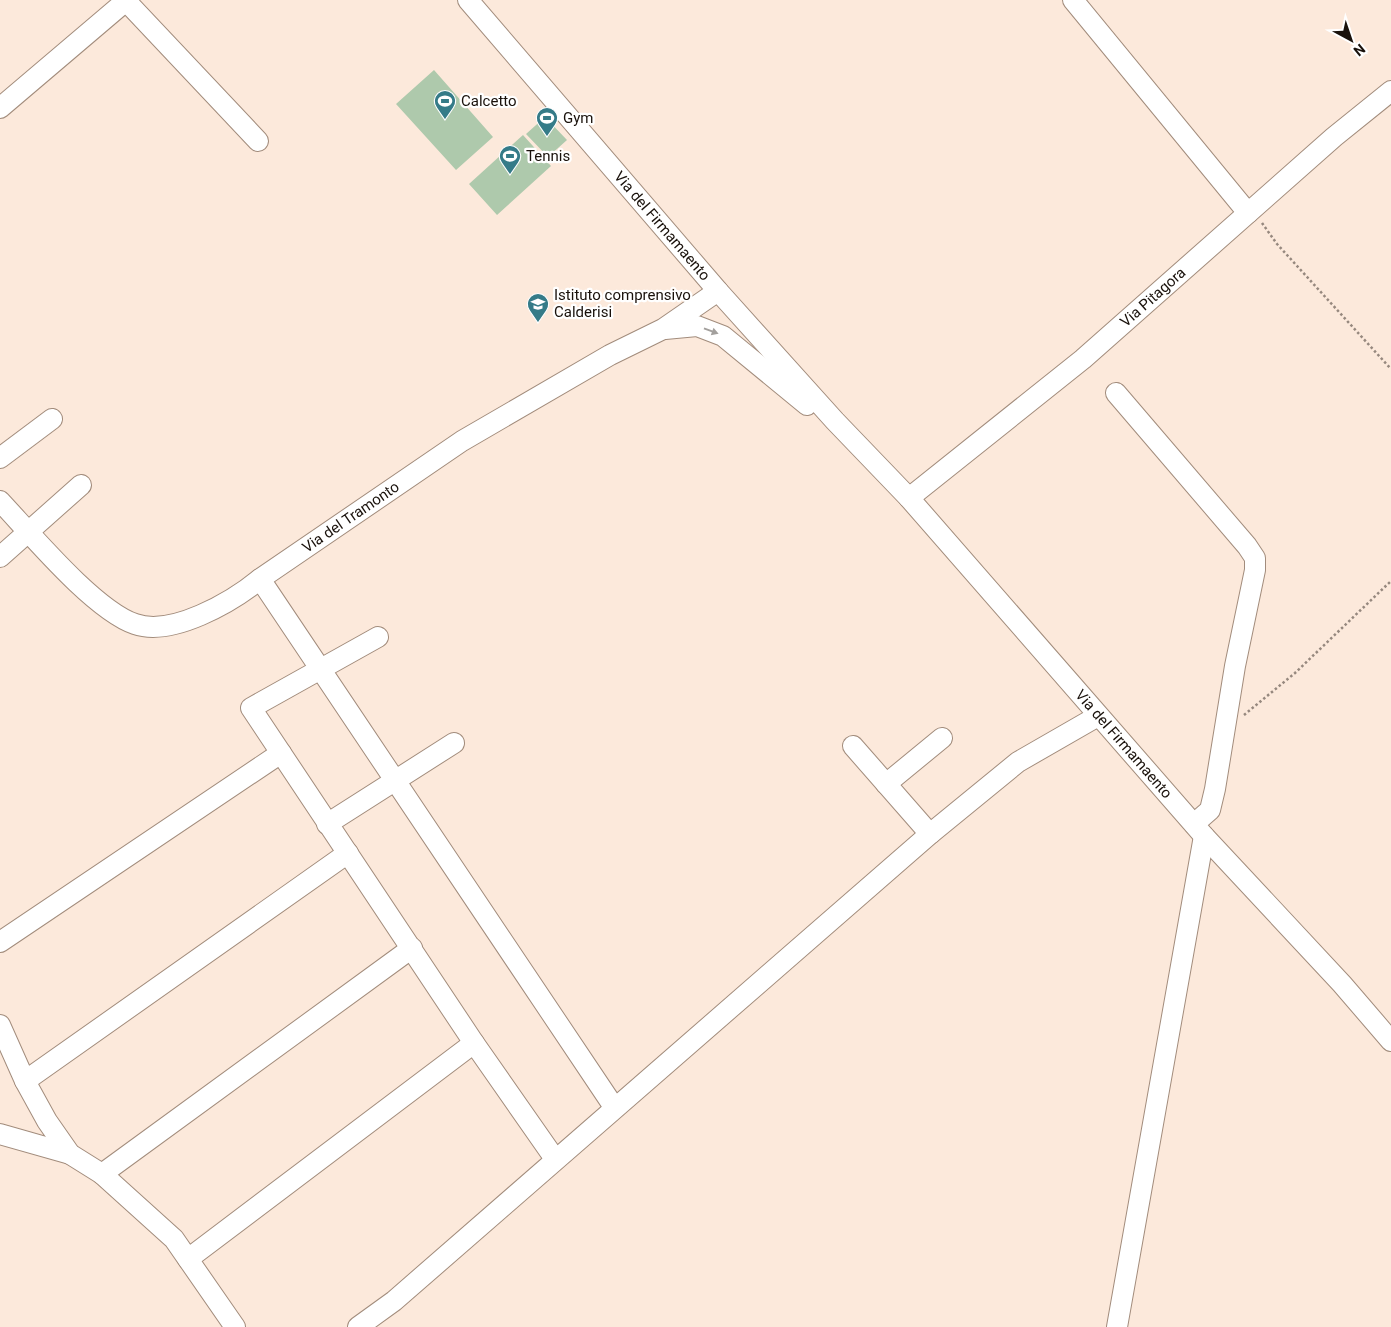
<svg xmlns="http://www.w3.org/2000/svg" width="1391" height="1327" font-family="Roboto,sans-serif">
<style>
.garden{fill:#aec9ac}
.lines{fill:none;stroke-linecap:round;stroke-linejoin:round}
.minor-casing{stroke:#a28c7c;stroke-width:22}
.path{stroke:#96887e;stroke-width:2.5;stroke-dasharray:2.5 2.5;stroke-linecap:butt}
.minor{stroke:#fff;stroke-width:20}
.oneway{fill:#a3a09d}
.labels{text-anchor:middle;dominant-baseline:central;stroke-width:4.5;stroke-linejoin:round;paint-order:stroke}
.poi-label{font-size:15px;fill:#19110b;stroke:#fff;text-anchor:start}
.street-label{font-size:15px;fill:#19110b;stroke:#fff}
</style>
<rect width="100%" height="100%" fill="#fce9db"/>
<!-- garden -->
<path class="garden" d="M434,70L493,137L456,170L396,104Z
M545,117L567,140L548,157L526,134Z
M523,135L551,166L497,215L469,184Z"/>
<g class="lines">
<!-- minor casing -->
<g class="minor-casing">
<g id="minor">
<path id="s1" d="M468,0L718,291L835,421L909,498L1204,836L1342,984L1391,1041"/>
<path d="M1073,0L1248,213"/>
<path d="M126,1L258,141"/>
<path d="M0,108L127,0"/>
<path d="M665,329L697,326L723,336L807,405"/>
<path d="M1116,393L1247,546L1255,558V570L1235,666L1215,789L1210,810L1194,824"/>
<path d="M0,458L52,419"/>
<path id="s2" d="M909,498L1083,359L1334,137L1391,91"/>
<path id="s3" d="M0,501C31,534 94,610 135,624C172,637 232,602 260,579L462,441L610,355L663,329L718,291"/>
<path d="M0,557L81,485"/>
<path d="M260,579L614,1107"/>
<path d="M378,637L251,708L474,1043L555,1159"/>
<path d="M853,746L930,834"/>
<path d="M886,784L942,738"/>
<path d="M327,824L454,743"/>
<path d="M0,942L281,753"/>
<path d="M0,1025L25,1081L47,1121L70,1154L102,1174L174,1239L235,1327"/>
<path d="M25,1081L348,853"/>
<path d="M0,1134L70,1154"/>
<path d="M102,1174L412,948"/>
<path d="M188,1259L474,1043"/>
<path d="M358,1327L394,1301L930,834L1018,762L1098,716"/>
<path d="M1117,1327L1204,836"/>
</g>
</g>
<!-- path -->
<path class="path" d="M1262,223L1277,244L1391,369
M1244,715L1295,673L1391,581"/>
<!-- minor -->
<use href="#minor" class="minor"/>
</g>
<!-- one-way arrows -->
<defs><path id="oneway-solid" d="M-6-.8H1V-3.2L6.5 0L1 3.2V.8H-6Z" transform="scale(1.25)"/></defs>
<use class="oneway" href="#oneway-solid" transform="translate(711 331) rotate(20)"/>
<!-- icons -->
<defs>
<g id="stadium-pin" transform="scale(1.125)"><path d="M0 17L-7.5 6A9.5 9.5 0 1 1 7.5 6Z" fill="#357b88" stroke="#fff"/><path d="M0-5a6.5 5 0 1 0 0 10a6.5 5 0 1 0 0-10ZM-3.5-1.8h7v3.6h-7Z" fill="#fff"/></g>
<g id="school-pin" transform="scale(1.125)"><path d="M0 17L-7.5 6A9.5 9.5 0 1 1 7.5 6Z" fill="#357b88" stroke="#fff"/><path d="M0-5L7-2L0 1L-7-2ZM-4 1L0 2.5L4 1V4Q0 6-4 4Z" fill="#fff"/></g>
</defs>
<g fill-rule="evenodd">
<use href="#stadium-pin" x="445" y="101"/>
<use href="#stadium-pin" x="547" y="118"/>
<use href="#stadium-pin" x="510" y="156"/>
<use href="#school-pin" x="538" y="304"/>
</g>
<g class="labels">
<!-- poi labels -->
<g class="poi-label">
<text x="461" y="101">Calcetto</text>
<text x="563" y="118">Gym</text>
<text x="526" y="156">Tennis</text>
<text x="554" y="295">Istituto comprensivo<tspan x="554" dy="17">Calderisi</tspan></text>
</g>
<!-- street labels -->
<g class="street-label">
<text stroke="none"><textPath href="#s1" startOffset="298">Via del Firmamaento</textPath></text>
<text stroke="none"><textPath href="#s2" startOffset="316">Via Pitagora</textPath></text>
<text stroke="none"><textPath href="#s3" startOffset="431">Via del Tramonto</textPath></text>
<text stroke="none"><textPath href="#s1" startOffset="992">Via del Firmamaento</textPath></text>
</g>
</g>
<!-- north arrow -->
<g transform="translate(1351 40) rotate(140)" stroke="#ffffff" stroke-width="4" paint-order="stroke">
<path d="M0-4L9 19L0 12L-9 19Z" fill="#19110b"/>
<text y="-8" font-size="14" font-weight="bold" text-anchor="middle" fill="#19110b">N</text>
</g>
</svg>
